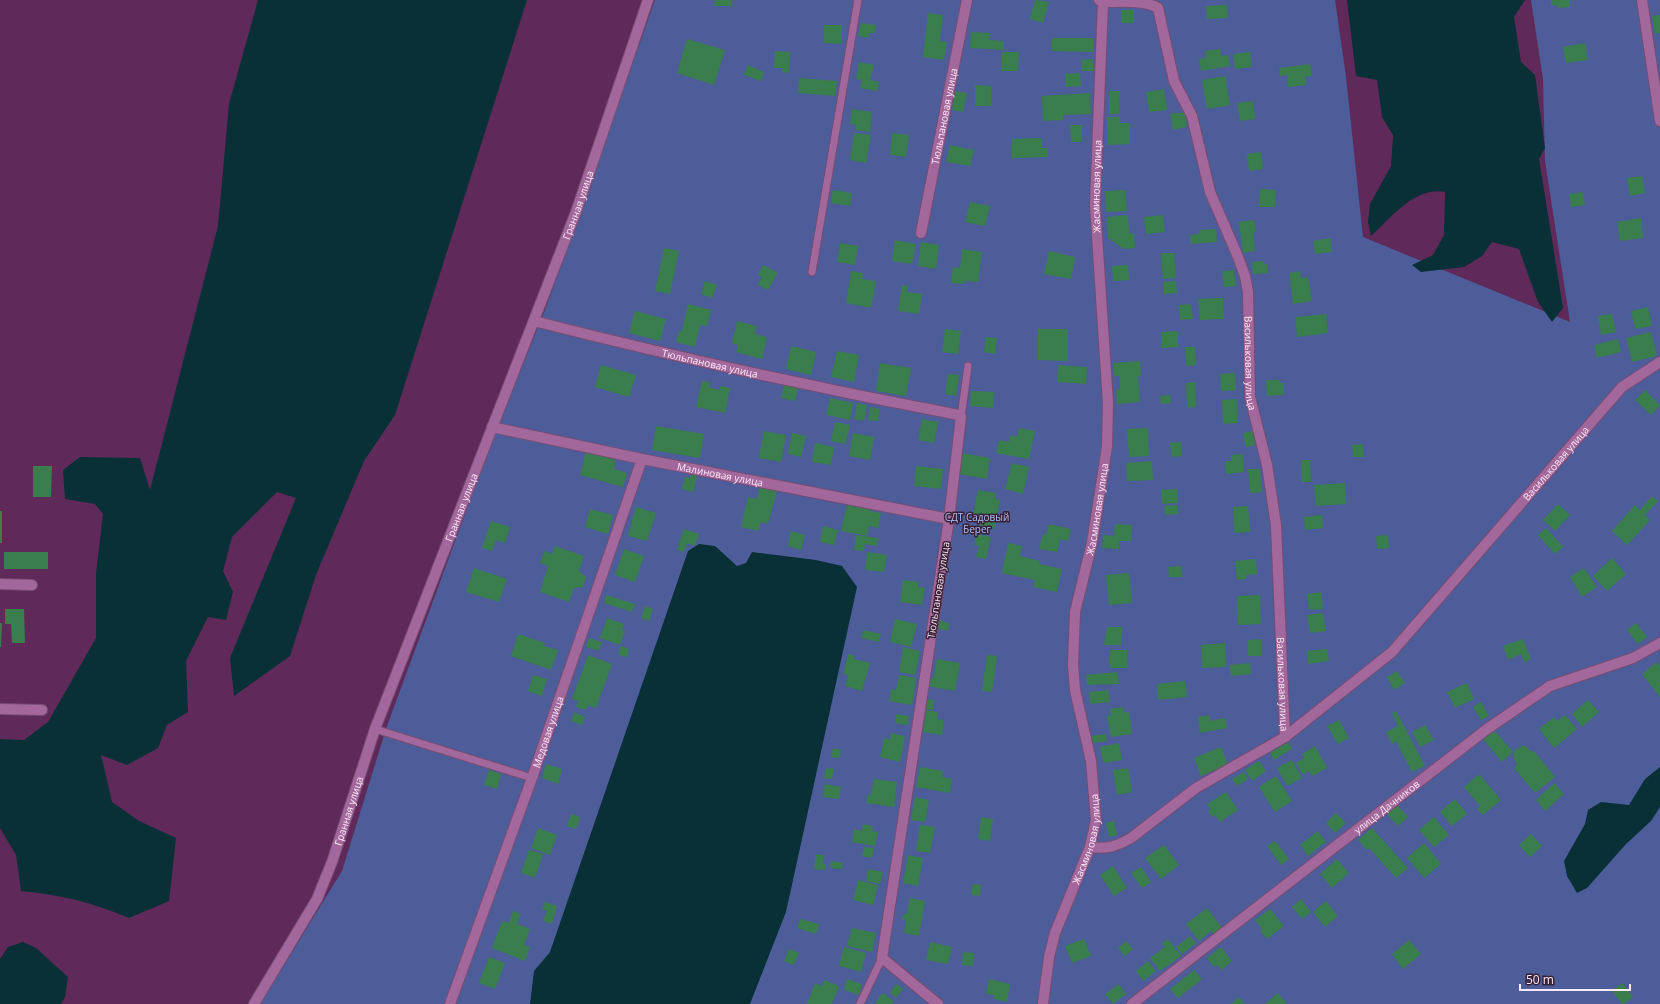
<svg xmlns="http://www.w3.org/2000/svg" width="1660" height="1004" font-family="'Open Sans',sans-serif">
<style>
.green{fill:#4c5d9a}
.water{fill:#083036}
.building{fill:#3a7e4d}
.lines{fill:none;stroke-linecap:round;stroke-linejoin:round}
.lane-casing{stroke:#774c73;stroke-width:9}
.street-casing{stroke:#774c73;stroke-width:12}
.lane{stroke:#a2689b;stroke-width:7}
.street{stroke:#a2689b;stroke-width:10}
.labels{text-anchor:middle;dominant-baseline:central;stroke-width:3;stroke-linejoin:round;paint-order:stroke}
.street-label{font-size:10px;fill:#feeafa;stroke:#371f34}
.park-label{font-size:10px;fill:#aec0f9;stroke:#371f34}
</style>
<rect width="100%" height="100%" fill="#5f2a5a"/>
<!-- green -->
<path class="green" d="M655,0H1335L1346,77L1363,237L1570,322L1545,161L1543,79L1531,0H1660V1004H260L342,871L387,726L493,438L545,310Z"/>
<!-- water -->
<path class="water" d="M258,0H527L395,415L364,461L316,575L290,656L234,696L230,658L296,498L277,492L232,537L223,571L233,592L226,620L208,617L186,661L188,712L167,725L158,748L127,765L101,755L112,802L139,821L176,838L169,901L129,918C95,903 58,894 21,891L16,855L0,828V739L24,740L48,722L96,638V573L103,514L95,504L65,499L63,470L80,457L140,458L150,490L218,226L229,104Z
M1347,0H1525L1514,17L1521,62L1535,75L1545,148L1539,159L1563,308L1552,322L1538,302L1519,249L1492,242L1482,256L1464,267L1421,272L1412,265L1433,255L1444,235L1445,192C1415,186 1391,218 1371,236L1368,222L1370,204L1391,166L1393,135L1382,117L1377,80L1356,76Z
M699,544L715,546L737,566L746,563L752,552L816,560L842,566L857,587L786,912L750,1004H530L534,971L550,952L688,551Z
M1660,767V807L1651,821L1626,844L1587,888L1577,893L1567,876L1564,861L1585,824L1588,810L1601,802L1629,805L1645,779Z
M23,942L36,948L68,977L65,997L61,1004H0V959L8,947Z"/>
<!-- building -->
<path class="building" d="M715,0H731V6H714Z
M1035,0L1049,2L1043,23L1030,19Z
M1551,0H1570V7L1558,8L1557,5H1551Z
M1227,5L1228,18L1207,19L1206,6Z
M1121,10H1134V23H1121Z
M928,13L943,15L940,41L947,42L944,60L923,57Z
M1660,15V33L1655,34L1652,16Z
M861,23L876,25L875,33H869V38L858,36Z
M824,25H842V44L824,43Z
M971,32L990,33L989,40L1004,41V50L970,48Z
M1052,38H1093V52L1052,51Z
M687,39L725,50L714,85L677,73Z
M1585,43L1588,60L1566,63L1563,47Z
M1220,49L1221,56L1228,55L1230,66L1201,71L1199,59L1206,58L1205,51Z
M775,51L790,52L789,73L782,72V68H774Z
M1002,52H1019L1018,71H1002Z
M1250,52L1252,67L1235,69L1233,54Z
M1093,59V71H1082L1081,60Z
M859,62L874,65L870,80L879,82L877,91L860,88L862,80L856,79Z
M1310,64L1312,76L1305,77L1306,85L1288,87L1287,75L1280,76L1279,68Z
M748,65L764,72L761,81L744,75Z
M1080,73L1081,86L1066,87L1065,74Z
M1225,76L1230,105L1207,109L1202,80Z
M799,78L837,81L835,96L798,93Z
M975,85L991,86V106H975Z
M1164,89L1167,110L1149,112L1146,92Z
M955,91L967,93L963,112L952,110Z
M1109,91H1120L1119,114H1109Z
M1090,93L1091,114L1063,115V120L1043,121L1042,96Z
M1253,101L1255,119L1240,121L1237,103Z
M852,109L872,112L870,132L856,130V125L850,124Z
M1185,112L1187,127L1173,130L1170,114Z
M1107,117H1120V123H1130V144L1107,145Z
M1070,125H1082V142H1071Z
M854,133L871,135L866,163L850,160Z
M892,133L909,135L906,157L890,155Z
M1042,138V148H1048V157L1012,158V139Z
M950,145L974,150L970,166L946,162Z
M1261,152L1263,169L1249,171L1247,154Z
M1642,176L1645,193L1630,196L1627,178Z
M1260,189L1276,190L1275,207H1259Z
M833,190L852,193L850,206L831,203Z
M1125,190L1127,211L1106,212L1105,191Z
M1583,192L1585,205L1571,207L1569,194Z
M970,202L990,206L985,226L965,222Z
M1128,215L1129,234L1134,233L1135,248L1124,249L1108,238L1107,217Z
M1163,215L1165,232L1146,234L1144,217Z
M1641,218L1643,238L1620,241L1617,222Z
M1254,220L1256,232L1253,233L1255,251L1243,253L1239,222Z
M1216,229L1217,242L1191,244L1190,235L1199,234V230Z
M1330,238L1332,252L1315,254L1313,241Z
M895,240L916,244L912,264L892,261Z
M921,242L939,245L936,269L918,266Z
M840,243L858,246L855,265L837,262Z
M664,248L679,251L670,294L655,291Z
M962,249L982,252L978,282L964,281L963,284L951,283L953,267L960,268Z
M1049,251L1075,257L1071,279L1044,274Z
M1161,253H1174L1176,278L1163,279Z
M1264,261V264H1267L1268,273L1253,274L1252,262Z
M763,265L778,273L768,290L758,285L762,277L758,275Z
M1128,265L1129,280L1113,281L1112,266Z
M1234,270L1236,286L1224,287L1222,271Z
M851,271L863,273L862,279L876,281L871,308L846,303Z
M1300,271L1301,278L1308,277L1312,301L1293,304L1289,273Z
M705,281L717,285L712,298L701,294Z
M1176,281L1177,293L1164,294V282Z
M902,285L908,286L907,292L922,294L919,314L898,311Z
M1223,298L1224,319L1200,320L1198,299Z
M688,304L711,310L707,326L700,325L695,347L676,342L679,331H682Z
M1191,304L1193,319L1180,320L1179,305Z
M1648,307L1652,326L1635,329L1631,311Z
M635,311L666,319L660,341L629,333Z
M1326,314L1328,333L1297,337L1295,317Z
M1612,314L1616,332L1601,335L1598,316Z
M737,321L757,326L755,334L767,337L762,359L736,352L738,345L732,343Z
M945,329L961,331L958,354L942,352Z
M1038,329H1068V361L1038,360Z
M1178,331V347L1161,348V332Z
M1651,332L1657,356L1632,362L1626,338Z
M986,337L997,338L995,354L984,352Z
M1618,339L1621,352L1597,358L1594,345Z
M791,346L816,352L811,375L786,369Z
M1185,347H1195L1196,365L1186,366Z
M837,351L859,355L854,382L831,377Z
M1140,361L1141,376H1138L1140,402L1117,404L1116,390L1120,389L1119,376H1114L1113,363Z
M880,363L911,368L906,396L876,391Z
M601,365L636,375L629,397L595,387Z
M1058,365L1087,367L1086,384L1057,382Z
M1235,373L1236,390L1221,391L1220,374Z
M948,374L959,375L956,396L945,394Z
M1266,380H1280V383H1284V395L1267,396Z
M702,381L710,382L709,387L719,390L721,386L730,388L725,413L696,407Z
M1195,382L1196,407L1187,408L1186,383Z
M784,384L798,388L795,401L781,398Z
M1645,390L1660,405L1651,415L1635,400Z
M971,391L994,392L993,408L970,406Z
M1170,395L1171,403L1161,404L1160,396Z
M830,398L853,403L850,420L826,415Z
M1237,399L1238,423L1223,424L1222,400Z
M857,403L867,405L864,421L854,419Z
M870,407L880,409L878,421L868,420Z
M922,419L938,422L934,443L918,440Z
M835,422L850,425L845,444L831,441Z
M656,426L704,434L700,458L652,450Z
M1019,428L1035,431L1029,459L996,453L999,440L1009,442L1010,435L1017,437Z
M1148,428L1149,456L1129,457L1127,429Z
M764,431L786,435L781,462L759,458Z
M1253,431L1255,445L1246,447L1243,433Z
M792,433L806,436L801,457L788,454Z
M853,433L874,437L870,460L849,456Z
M1181,442L1182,456L1172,457L1170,443Z
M815,443L834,447L831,465L812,462Z
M1363,444L1364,457H1353L1352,445Z
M586,452L616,460L614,469L627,473L623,487L580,475Z
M962,453L990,458L987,479L959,474Z
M1243,454L1244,472L1226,474L1225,461H1231V455Z
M1301,460H1310L1311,482H1302Z
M1152,461L1153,480L1127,481L1126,463Z
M1012,463L1029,467L1023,494L1005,489Z
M33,466H52L51,497H33Z
M916,466L943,469L941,489L914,486Z
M1248,469H1260L1262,492L1250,493Z
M692,472L698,473L693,492L682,489L685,477L690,478Z
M1345,483L1346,504L1316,506L1314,485Z
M760,486L777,490L768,524L761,522L758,531L741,527L748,497L757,499Z
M1177,489L1178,503L1162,504L1161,490Z
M978,490L996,493L995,499L1000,500L994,529L980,526L981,521L972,519Z
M1652,496L1658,501L1645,515L1650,520L1627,545L1612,531L1635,505L1640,510Z
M847,503L871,508L870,511L881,513L878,528L869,526L867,536L841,531Z
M1558,504L1570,515L1555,531L1543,520Z
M1178,505V514L1165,515L1164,506Z
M1248,506L1250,532L1234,533L1233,507Z
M636,507L656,513L647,541L628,536Z
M590,509L613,515L608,534L585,527Z
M0,511H2V543H0Z
M1322,515L1323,528L1305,530L1304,517Z
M491,521L510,527L505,543L496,540L492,551L482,548Z
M1049,524L1071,529L1068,541L1060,539L1057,552L1039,549L1043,534L1046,535Z
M1115,524L1132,525L1131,541H1119V549L1102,548L1103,535L1114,536Z
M823,526L838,530L834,545L820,542Z
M1546,528L1563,547L1555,554L1538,535Z
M684,529L699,534L695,546L687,543L684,552L677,550Z
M791,531L805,535L801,550L788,546Z
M977,534L991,537L986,559L976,557L979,546L974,545Z
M856,535L878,538L877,546L865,544L864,551L854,550Z
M1388,535L1389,548L1377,549L1376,536Z
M1008,543L1022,546L1020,556L1040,561L1039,564L1062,569L1057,592L1033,587L1035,580L1002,573Z
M555,546L584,556L579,571L586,577L583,587L574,588L569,602L540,592L548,566L540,563L544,551L552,554Z
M624,549L644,556L635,582L615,575Z
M4,552H48V569H4Z
M867,552L887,555L884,572L865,570Z
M1612,558L1626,574L1607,591L1593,576Z
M1256,559L1257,574L1246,575V579L1237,580L1235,561Z
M1181,566L1182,577H1169L1168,567Z
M474,568L507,579L499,602L466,592Z
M1584,568L1597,587L1582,597L1570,577Z
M1129,573L1132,603L1109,605L1106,575Z
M903,580L919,582L918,587L925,588L922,605L900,602Z
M1321,592L1323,609L1309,610L1307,594Z
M606,595L635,604L632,612L604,603Z
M1260,595L1261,624L1238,625L1237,596Z
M645,606L653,609L649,621L641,618Z
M5,609H24L25,643H12L11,624H5Z
M1323,613L1326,631L1310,633L1307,615Z
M607,618L624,624L622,630L625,631L620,645L600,638Z
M895,619L917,624L911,647L890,642Z
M940,620L950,624L947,631L937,628Z
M0,623H2L1,647H0Z
M1636,623L1647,637L1638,644L1627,630Z
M1107,627H1122L1121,645H1104Z
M863,630L881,634L879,642L861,638Z
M518,634L545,643L544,646L558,650L551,670L511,656Z
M589,638L602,642L599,651L586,647Z
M1261,639V656H1248V640Z
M1523,639L1531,659L1524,662L1521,654L1508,660L1503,646Z
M1225,643L1226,667L1202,668L1201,645Z
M621,646L629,649L627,657L618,655Z
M903,647L920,651L915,675L899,672Z
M1327,649L1329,661L1308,664L1307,651Z
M1110,650H1127L1128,668H1110Z
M848,654L855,656L854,659L870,663L862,691L845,686L848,675L843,674Z
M588,655L612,664L596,708L588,705L586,710L576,707L578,701L572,699Z
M987,655L997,656L992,692L982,691Z
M937,659L960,663L955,691L927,686L929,678L933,679Z
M1657,662L1660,666V697L1642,674Z
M1250,663L1251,674L1231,676L1230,665Z
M1397,671L1405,683L1394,690L1387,677Z
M1117,672L1119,684L1087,685L1086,675Z
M533,675L547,679L542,696L528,691Z
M899,675L916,678L912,705L889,701L891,689L896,690Z
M1185,681L1187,697L1158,700L1157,684Z
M1467,683L1474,699L1455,708L1447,692Z
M1108,690L1110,702L1090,704L1089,692Z
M927,699L934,700L933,710L925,709Z
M1588,700L1599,712L1582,727L1572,714Z
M1481,702L1489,716L1481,720L1473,707Z
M1123,707L1124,712H1129L1132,734L1111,737L1107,716L1111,715L1110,709Z
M926,710L938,712L937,719L944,720L942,735L923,732Z
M1396,711L1425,766L1412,772L1396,741L1392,744L1386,732L1398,726L1392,713Z
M574,712L585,717L582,725L571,721Z
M896,714L909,716L908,725L895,723Z
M1209,715L1210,721L1225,718L1227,728L1200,733L1198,717Z
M1565,715L1577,729L1554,748L1539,729L1554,717L1557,721Z
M1339,720L1349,738L1338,744L1327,726Z
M1425,725L1434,740L1420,747L1412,732Z
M1494,730L1513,752L1502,762L1483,739Z
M891,733L905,736L900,762L880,757L884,738L890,740Z
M1106,734L1107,741L1092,743L1091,736Z
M1288,742L1292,749L1274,760L1270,753Z
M1119,743L1122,760L1103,763L1100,747Z
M1524,745L1532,752L1534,751L1555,777L1535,793L1514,768L1517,765L1513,755L1515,750Z
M1315,746L1327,768L1312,776L1309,771L1303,775L1296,763L1304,758L1302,754Z
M1221,747L1228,765L1201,776L1194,758Z
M833,748L841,750L840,758L831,757Z
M1292,760L1302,778L1287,786L1277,768Z
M1259,761L1266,771L1252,781L1245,770Z
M546,764L562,769L558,784L542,778Z
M920,767L943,771L942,777L952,779L950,793L916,787Z
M826,768L834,769L832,779L824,778Z
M1128,768L1132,792L1117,795L1113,770Z
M489,770L501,774L497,789L484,785Z
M1244,772L1248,779L1237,786L1232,779Z
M1479,774L1501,800L1483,815L1477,809L1480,806L1464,787Z
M1276,776L1292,801L1275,812L1259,787Z
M874,779L897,782L894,807L866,803L868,794L871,795Z
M1554,783L1564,794L1545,811L1536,800Z
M825,784L841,787L839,799L823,797Z
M1226,792L1238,810L1220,822L1215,815L1212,817L1208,811L1211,809L1207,804Z
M915,797L929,800L925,822L911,820Z
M1455,799L1467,814L1452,826L1440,812Z
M1397,805L1408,817L1398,826L1387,814Z
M1336,813L1346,823L1335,833L1326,823Z
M571,814L580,817L576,829L567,826Z
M981,817L993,819L990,841L978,839Z
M1434,817L1449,835L1434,847L1419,830Z
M1114,821L1117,835L1109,837L1106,823Z
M863,824L873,826L872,831L878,832L875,846L852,842L854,829L862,831Z
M920,825L935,827L930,853L916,851Z
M538,828L557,835L550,855L531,848Z
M1372,828L1408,868L1396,878L1369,848L1367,850L1358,840Z
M1318,831L1326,842L1308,856L1300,845Z
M1531,834L1542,846L1530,857L1519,845Z
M1275,841L1289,859L1281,865L1267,846Z
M1424,843L1441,864L1424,878L1407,858Z
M1164,845L1179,865L1161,879L1145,858Z
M864,847L874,848L872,858L862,856Z
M529,850L543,854L535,878L521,873Z
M816,854L824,855L823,864H826L825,870L814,869Z
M908,855L923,858L918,886L903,883Z
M1337,859L1349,873L1332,888L1320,874Z
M831,861L843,863L842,869L830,868Z
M1113,866L1127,888L1114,896L1100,875Z
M1141,867L1151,882L1142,888L1131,873Z
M868,869L883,872L880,884L866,881Z
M858,880L878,885L873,905L853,900Z
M973,884L981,885L980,896L971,895Z
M910,898L925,901L919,936L904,933L906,921L903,920L902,916L907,913Z
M1301,899L1311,912L1302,919L1292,907Z
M1326,901L1338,916L1325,927L1313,912Z
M545,902L557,906L552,924L543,921L547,911L542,909Z
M1207,908L1223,929L1214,936L1211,931L1199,941L1186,924Z
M1270,909L1284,926L1267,939L1260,931L1262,929L1255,920Z
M513,911L521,914L517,924L530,929L524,945L530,947L525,961L492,948L502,921L509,923Z
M800,919L819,924L816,934L797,928Z
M852,928L876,933L872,952L847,946Z
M1190,936L1196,943L1182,954L1176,947Z
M1084,939L1091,956L1072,963L1065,946Z
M1168,939L1181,956L1160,971L1150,958L1165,947L1162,943Z
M1409,940L1421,954L1403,969L1392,954Z
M1126,941L1133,949L1125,956L1118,948Z
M930,942L952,947L948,964L926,960Z
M844,947L866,953L861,972L839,966Z
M1221,947L1232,961L1222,970L1217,965L1214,967L1207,958Z
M789,949L799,953L794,965L784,961Z
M963,952L974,953L973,966L962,965Z
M489,957L505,963L495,989L479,983Z
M1148,961L1156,971L1143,981L1136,971Z
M1194,970L1202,979L1178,998L1170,989Z
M847,979L862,984L859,995L844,990Z
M989,979L1010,984L1007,1002L994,999V995L986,994Z
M824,980L839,986L832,1004H807L815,983L822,986Z
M1622,983L1633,997L1624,1004H1622L1612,991Z
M896,984L903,989L896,998L890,993Z
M1119,984L1126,994L1113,1004L1105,994Z
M882,993L894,1001L892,1004H875Z
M1278,993L1287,1004H1265Z
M1239,997L1245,1004H1231Z"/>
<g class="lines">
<!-- lane casing -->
<g class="lane-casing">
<path id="lane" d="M812,272L858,0
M961,417L968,366
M375,729L532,778
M860,1004L882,958"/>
</g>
<!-- street casing -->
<g class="street-casing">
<g id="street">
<path id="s1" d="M1099,0L1103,2C1119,2 1146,0 1158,8L1174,81L1192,116L1210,192L1238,257L1245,276L1248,292L1250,397L1267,465L1276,525L1285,737"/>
<path d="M1642,0L1660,121"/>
<path id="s2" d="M921,233L967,0"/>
<path id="s3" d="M534,321C675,357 816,388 959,415L961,417L949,519L882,958L938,1004"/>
<path id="s4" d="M492,427L642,459L949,519"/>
<path d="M0,584L32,585"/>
<path d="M0,709L42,710"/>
<path id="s5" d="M1090,847C1108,849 1115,847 1131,838L1196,788L1285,737L1392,652L1622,387L1660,362"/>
<path id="s6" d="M254,1004L317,899L332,862L375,729L576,212L648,0"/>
<path id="s7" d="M450,1004L532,778L642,459"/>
<path id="s8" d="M1043,1004L1049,957L1055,933L1090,847L1096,820L1091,761L1075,690L1073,665L1075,612L1092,543L1107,447L1108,403L1095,205L1103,2"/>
<path id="s9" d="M1132,1004L1487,729L1550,686L1633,658L1660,643"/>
</g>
</g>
<!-- lane -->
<use href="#lane" class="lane"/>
<!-- street -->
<use href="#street" class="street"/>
</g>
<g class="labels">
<!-- street labels -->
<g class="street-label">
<text stroke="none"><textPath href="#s2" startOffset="119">Тюльпановая улица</textPath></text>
<text stroke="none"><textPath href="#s8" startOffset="832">Жасминовая улица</textPath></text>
<text stroke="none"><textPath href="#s6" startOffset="864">Гранная улица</textPath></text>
<text stroke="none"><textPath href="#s3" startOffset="181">Тюльпановая улица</textPath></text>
<text stroke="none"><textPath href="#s1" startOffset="431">Васильковая улица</textPath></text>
<text stroke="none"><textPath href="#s5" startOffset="614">Васильковая улица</textPath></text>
<text stroke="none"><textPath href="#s4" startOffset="233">Малиновая улица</textPath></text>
<text stroke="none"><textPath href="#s6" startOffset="540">Гранная улица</textPath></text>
<text stroke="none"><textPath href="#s8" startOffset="508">Жасминовая улица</textPath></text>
<text transform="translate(938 590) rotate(-81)">Тюльпановая улица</text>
<text stroke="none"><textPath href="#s1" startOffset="755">Васильковая улица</textPath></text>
<text stroke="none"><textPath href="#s7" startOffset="289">Медовая улица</textPath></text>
<text stroke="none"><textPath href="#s9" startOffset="322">улица Дачников</textPath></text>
<text stroke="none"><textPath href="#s6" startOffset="216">Гранная улица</textPath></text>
<text stroke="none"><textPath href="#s8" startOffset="172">Жасминовая улица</textPath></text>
</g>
<!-- park labels -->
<g class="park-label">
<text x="977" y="517">СДТ Садовый<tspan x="977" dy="12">Берег</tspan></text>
</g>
</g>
<!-- scale -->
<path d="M1520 984v6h110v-6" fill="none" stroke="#feeafa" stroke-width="2"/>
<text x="1526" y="984" font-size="12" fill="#feeafa" stroke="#371f34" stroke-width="3" paint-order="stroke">50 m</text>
</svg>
